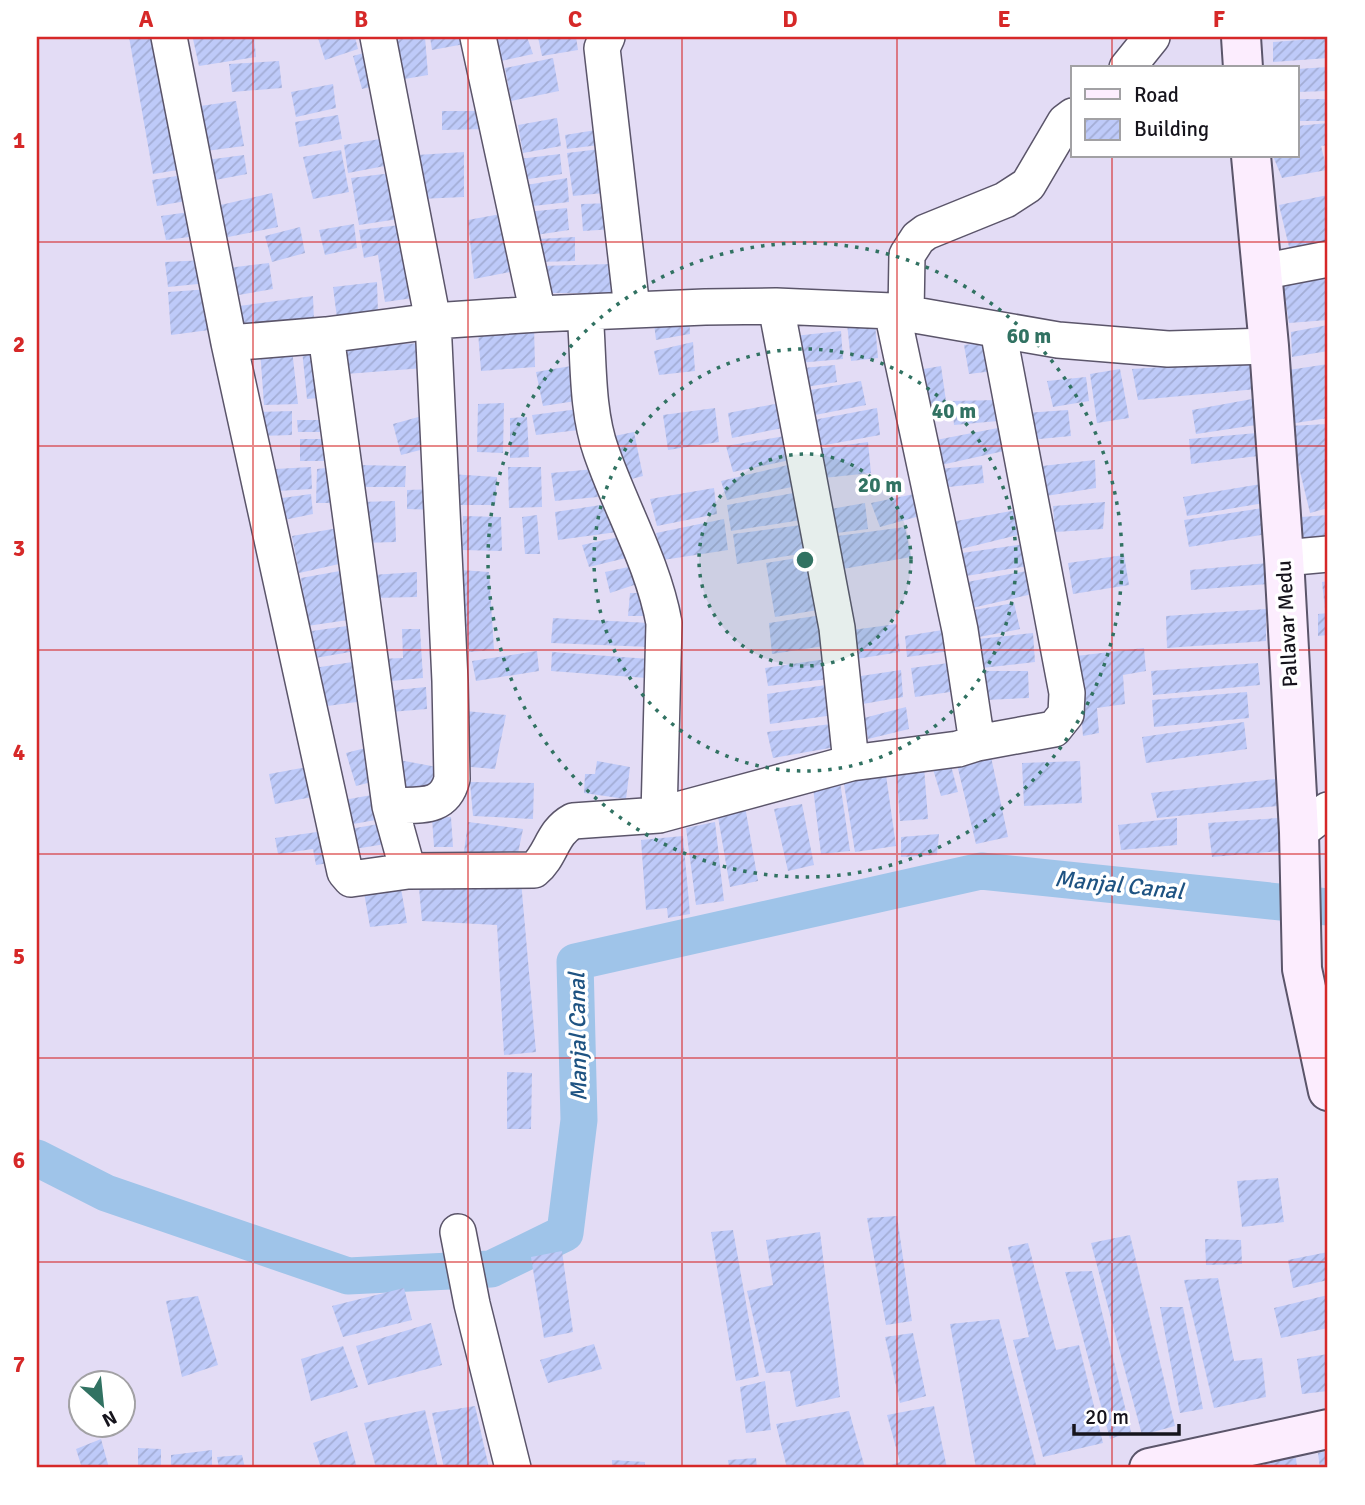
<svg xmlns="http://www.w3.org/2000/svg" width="1365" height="1505" font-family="Signika,sans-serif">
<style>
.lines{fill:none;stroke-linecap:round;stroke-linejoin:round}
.canal{stroke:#9fc4e9;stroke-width:37}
.building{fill:url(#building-hatch)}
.street-casing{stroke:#5b556a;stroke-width:38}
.secondary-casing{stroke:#5b556a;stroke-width:42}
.street{stroke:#fff;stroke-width:35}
.secondary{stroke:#fcedfe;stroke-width:38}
.grid{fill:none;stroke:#d62828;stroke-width:2;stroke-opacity:0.55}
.ring{fill:none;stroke:#317262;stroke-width:3.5;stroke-dasharray:3.5 7}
.labels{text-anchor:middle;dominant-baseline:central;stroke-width:7;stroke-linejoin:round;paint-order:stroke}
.street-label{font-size:21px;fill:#16141c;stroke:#fff}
.water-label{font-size:23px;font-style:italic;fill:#1e5382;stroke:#fff}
.centre{fill:#317262;stroke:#fff;stroke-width:3.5}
.ring-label{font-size:21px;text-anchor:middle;font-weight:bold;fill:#317262;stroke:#fff;stroke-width:7;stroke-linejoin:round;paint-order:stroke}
.neatline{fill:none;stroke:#d62828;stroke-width:2.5}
.grid-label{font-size:23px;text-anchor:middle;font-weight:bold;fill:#d62828}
</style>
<defs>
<pattern id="building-hatch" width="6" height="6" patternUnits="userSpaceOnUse" patternTransform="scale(1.75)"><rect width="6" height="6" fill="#becaf9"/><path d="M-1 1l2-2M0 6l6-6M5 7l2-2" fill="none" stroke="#a3add5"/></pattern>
</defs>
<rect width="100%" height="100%" fill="#e3dcf5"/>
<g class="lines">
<!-- canal -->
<path class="canal" d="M37,1158L106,1193L348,1276L491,1269L565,1233L579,1120L575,962L981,871L1328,907"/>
</g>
<!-- building -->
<path class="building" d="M129,37H160L184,169L153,174Z
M214,37H254L256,57L199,66L193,39Z
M322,37H355L358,49L325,60L318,38Z
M415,37H425L428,75L393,81L387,41Z
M430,37H469L470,43L432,50Z
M493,37H527L533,54L501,61Z
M538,37H576L578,50L542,56Z
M1328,38V58L1273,62V42Z
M375,50L382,84L362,89L353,56Z
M553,58L559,91L511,101L505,68Z
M279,61L282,88L232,92L229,64Z
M1328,67V91L1297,92V69Z
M333,84L336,108L296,117L291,92Z
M1297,99H1328V121H1297Z
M236,101L244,146L206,151L200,106Z
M442,111H487V129L442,130Z
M338,115L342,139L299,147L295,122Z
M557,118L561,146L523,153L518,125Z
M1328,123V145L1321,146L1327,170L1282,178L1273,156H1297V126Z
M596,130L599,145L567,149L565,135Z
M386,138L390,165L348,173L344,145Z
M600,149L604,193L573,196L567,153Z
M341,150L349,192L313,199L303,157Z
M464,152V197L420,199L417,155Z
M560,154L562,174L522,180L519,159Z
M244,155L247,174L210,181L206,160Z
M392,173L398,219L359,225L351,178Z
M189,174L192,200L157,206L152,180Z
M567,178L569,202L524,207L521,186Z
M272,193L278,227L218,239L212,207Z
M1328,195V246L1291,255L1279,205Z
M614,203L615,229L583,231L581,204Z
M567,208L569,230L529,236L526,212Z
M196,211L197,236L166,240L161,216Z
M506,213L525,269L474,279L468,220Z
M354,224L357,248L325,255L319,230Z
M400,225L413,298L385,302L378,255L364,258L359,230Z
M300,227L305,253L272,262L265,236Z
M575,237V261L539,262L537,239Z
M207,260L208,283L168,287L165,262Z
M269,263L273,289L233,296L228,268Z
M611,264V293H542L540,266Z
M1328,267V320L1289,323L1282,279Z
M377,282L378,313L337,318L333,287Z
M210,289L217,329L171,335L168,292Z
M313,296L314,322L243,331L239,306Z
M689,311L690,334L656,340L653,315Z
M874,312L878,358L851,361L846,314Z
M1328,325V351L1292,357L1291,332Z
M534,326L535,367L481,371L478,332Z
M841,331L843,359L798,363L794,336Z
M693,342L695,371L659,375L654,351Z
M991,342L993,371L969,374L964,345Z
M424,343V368L346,374L345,347Z
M325,348L329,397L307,399L302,350Z
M292,349L298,404L264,405L260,350Z
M1257,361V389L1138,400L1132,369Z
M1328,364V418L1289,424L1282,371Z
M835,365L837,382L806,387L803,368Z
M571,366L576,401L543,406L536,372Z
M941,366L946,401L919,406L912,371Z
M1120,369L1129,418L1097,423L1090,374Z
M1086,377L1089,401L1053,407L1047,381Z
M861,381L866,405L810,416L805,391Z
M1252,399L1256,425L1196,434L1192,410Z
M997,400L998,421L954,425L952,401Z
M785,402L788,427L732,438L728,413Z
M504,403L503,453L477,452L478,404Z
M715,408L719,442L668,450L663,415Z
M877,408L880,435L814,447L808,421Z
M579,409V430L536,435L532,415Z
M1068,410L1071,436L1029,440L1025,413Z
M292,411V435L259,436L257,412Z
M422,416L428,448L401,455L393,424Z
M527,417L529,457L510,458V418Z
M297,420H334V432H298Z
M1328,424V508L1310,513L1289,426Z
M998,428L1004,451L941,465L936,440Z
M634,432L643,476L624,481L614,436Z
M1257,433L1258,456L1191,464L1189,439Z
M785,436L790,460L733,472L726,446Z
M300,439H329L328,461H300Z
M868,442L871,473L823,478L817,449Z
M1095,460L1096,488L1046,496L1042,466Z
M792,464L797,486L727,500L721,481Z
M356,465L406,466L405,487H355Z
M982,465L984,483L940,488L938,469Z
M311,467L312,489L277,491L275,469Z
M334,467V503H316L317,469Z
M508,467H541L542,507L509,508Z
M595,469L598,497L555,501L551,473Z
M450,474L497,477L495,505H451Z
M1261,484L1264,503L1187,516L1183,497Z
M714,488L717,514L657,526L650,499Z
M436,489V510L407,509V490Z
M799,492L801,520L731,531L727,505Z
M311,494L313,514L279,521L275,499Z
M914,494L920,516L880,527L871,503Z
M395,501L396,542L360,543L359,502Z
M1105,502L1103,529L1055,532L1053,506Z
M614,503L617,532L558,540L555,512Z
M865,503L868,529L829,534L825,510Z
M1263,508L1267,534L1189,547L1184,520Z
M1022,509L1026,533L957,550L951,522Z
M537,515L540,554H525L522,517Z
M1328,515V545L1305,550L1301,517Z
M463,516L501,517L502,551L462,550Z
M724,519L728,550L663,560L656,533Z
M801,525L806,553L737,564L733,534Z
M344,527L348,562L299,573L292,536Z
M905,527L911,557L837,570L830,537Z
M628,535L634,556L589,567L582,545Z
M1025,544L1028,566L966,576L962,553Z
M1124,555L1129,585L1073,594L1068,563Z
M810,556L818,610L775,617L766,563Z
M1268,563V584L1191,590L1190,570Z
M638,565L643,582L610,593L605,572Z
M351,569L355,619L307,626L301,578Z
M460,570L489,572L494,650L469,652Z
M1032,570L1037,593L972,608L967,582Z
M417,572V597L372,598V575Z
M1328,581V608L1325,609L1322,582Z
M630,593H648L649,616H628Z
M1014,603L1020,629L979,637L974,610Z
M1266,609V641L1167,648L1166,616Z
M1328,613V635L1318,636V614Z
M822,615L824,646L772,654L769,623Z
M553,618L650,623V647L551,643Z
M361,624L362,650L315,658L312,631Z
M897,624L900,652L856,659L852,630Z
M402,629H420L423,678L381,682L379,659L403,658Z
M949,629L950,651L907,657L905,636Z
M1033,633L1035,662L982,668L978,639Z
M1144,648L1146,671L1123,675L1125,704L1097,708L1099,733L1083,736L1076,656Z
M537,651L539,671L476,681L472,661Z
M552,652L650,659L647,678L551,671Z
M826,659L828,679L768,686L765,668Z
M359,661L364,701L320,707L314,668Z
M956,662L957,691L915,697L911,668Z
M1258,663L1260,685L1153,695L1151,671Z
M901,670L903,697L857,705L854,677Z
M981,671H1028L1029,698L986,700Z
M839,683L841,714L770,724L767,694Z
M426,687L427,709L390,712L386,691Z
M1247,692L1249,718L1154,727L1152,700Z
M906,707L909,729L868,739L864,718Z
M466,711L506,715L495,769L459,766Z
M1244,722L1247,749L1146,763L1142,737Z
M839,723L841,746L773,758L767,732Z
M373,746L379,780L356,786L346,753Z
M990,752L1008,837L976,844L955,756Z
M949,758L958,792L941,796L930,759Z
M399,760L437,767L430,793L395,789Z
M597,761L630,767L626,799L584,793L585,774H595Z
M1080,761L1082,803L1024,806L1022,763Z
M318,765L323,795L275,804L269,774Z
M924,767L928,819L900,821L896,768Z
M885,768L896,846L855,852L842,772Z
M839,775L850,851L821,854L812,779Z
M1275,779L1278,806L1157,818L1151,793Z
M470,782L534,783L533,819L473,816Z
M383,793L387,818L342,826L338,801Z
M802,804L814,865L788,871L774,809Z
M745,806L758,881L730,887L717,811Z
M451,817L453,847H434L432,818Z
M1177,818V845L1121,850L1118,825Z
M1278,818L1281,851L1212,857L1208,823Z
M390,822L392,843L348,850L344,830Z
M468,822L523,829L517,858L464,852Z
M715,822L724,901L696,905L686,828Z
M331,830L335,862L316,865L313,849L278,854L275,838Z
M939,834L937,855L901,857V837Z
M683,836L690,914L668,918L667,908L646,910L641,840Z
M399,877L407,923L370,927L362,881Z
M418,877L521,881L536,1052L504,1055L497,925L422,921Z
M507,1072L532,1073L531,1129H507Z
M1278,1178L1284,1222L1242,1227L1237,1181Z
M897,1216L912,1321L886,1325L867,1218Z
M733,1230L759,1376L736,1381L711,1232Z
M820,1232L840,1397L796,1407L790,1371L766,1373L747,1291L773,1285L766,1240Z
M1130,1235L1175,1426L1142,1435L1091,1243Z
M1205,1239L1241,1240L1242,1264L1206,1265Z
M1028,1243L1056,1350L1079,1345L1103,1443L1043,1457L1013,1340L1029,1337L1008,1247Z
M562,1251L573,1332L544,1338L531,1257Z
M1328,1252V1280L1293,1288L1288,1260Z
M1092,1271L1131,1432L1110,1439L1065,1272Z
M1218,1278L1234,1361L1262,1358L1266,1397L1214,1408L1184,1280Z
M404,1288L412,1320L343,1337L332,1306Z
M1328,1295V1328L1281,1338L1274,1308Z
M198,1296L218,1365L182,1377L166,1301Z
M1160,1307H1183L1203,1409L1180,1413Z
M999,1319L1036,1465L1018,1468H976L950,1324Z
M431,1323L442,1365L368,1385L356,1346Z
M913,1333L926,1396L900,1403L885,1337Z
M594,1344L602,1369L548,1383L540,1360Z
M343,1346L358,1387L311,1401L301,1359Z
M1328,1354V1391L1302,1394L1297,1359Z
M765,1381L771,1430L746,1433L740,1387Z
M475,1406L489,1468H444L432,1413Z
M934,1406L947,1468H891V1465L900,1462L887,1415Z
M425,1410L438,1468H376L364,1423Z
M849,1411L865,1468H787L776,1424Z
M347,1431L357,1468H321L313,1443Z
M101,1439L109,1468H82L76,1449Z
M138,1448L161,1449V1468H138Z
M212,1450V1468H171V1455Z
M1328,1451V1468H1320L1318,1453Z
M242,1455L245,1468H219L217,1457Z
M756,1458L757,1468H729L728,1460Z
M1296,1458L1297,1468H1264L1263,1462Z
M612,1460L645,1462V1468H612Z"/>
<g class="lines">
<!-- street casing -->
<g class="street-casing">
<path id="street" d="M169,37L229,343
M378,37L433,321L450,681L452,779C444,811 418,804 390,806
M478,37L538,314
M607,37L602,48L632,309
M1127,68L1152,37
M1261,272L1328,259
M776,306L837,628L851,763
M892,311L960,630L977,743L958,749L851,763L659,815L573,821C551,833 552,855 534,870L408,871L351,879L345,872L229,343L326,335L433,321L538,314L705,307L776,306L892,311L1058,340L1168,349L1269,346
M585,313C589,357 586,409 601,451C621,509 653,563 664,623L659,815
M906,314L907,255L918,238L926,232L1005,200L1028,185L1065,122L1073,116
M326,335L390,806L408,871
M1284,558L1328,554
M977,743L1054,729L1066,714L1067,693L998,330
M1299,832L1328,810
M458,1232L472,1304L513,1468"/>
</g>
<!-- secondary casing -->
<g class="secondary-casing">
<path id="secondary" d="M1241,37L1243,68
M1251,156L1269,346L1284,558L1299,832L1302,969L1328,1091
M1149,1468L1328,1429"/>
</g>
<!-- street -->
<use href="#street" class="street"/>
<!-- secondary -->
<use href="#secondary" class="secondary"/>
</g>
<!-- grid -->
<path class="grid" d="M253,37V1468M468,37V1468M682,37V1468M897,37V1468M1112,37V68M1112,156V1468M37,242H1328M37,446H1328M37,650H1328M37,854H1328M37,1058H1328M37,1262H1328"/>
<!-- distance rings -->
<circle cx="805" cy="560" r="106" fill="#317262" fill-opacity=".12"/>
<g class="ring">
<circle cx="805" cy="560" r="106"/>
<circle cx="805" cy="560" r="211"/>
<circle cx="805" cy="560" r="317"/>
</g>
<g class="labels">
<!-- street labels -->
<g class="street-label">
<text transform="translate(1287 624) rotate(-93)">Pallavar Medu</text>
</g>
<!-- water labels -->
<g class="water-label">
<text transform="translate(1119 885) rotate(6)">Manjal Canal</text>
<text transform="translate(578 1037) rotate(-91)">Manjal Canal</text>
</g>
</g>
<circle cx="805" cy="560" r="10" class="centre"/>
<g class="ring-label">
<text x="1029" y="343">60 m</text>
<text x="954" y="418">40 m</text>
<text x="880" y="492">20 m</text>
</g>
<!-- border -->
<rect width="1365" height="1505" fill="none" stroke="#ffffff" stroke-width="77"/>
<!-- legend -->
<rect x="1071" y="66" width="228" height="91" fill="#ffffff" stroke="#a2a1a4" stroke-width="2"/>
<rect x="1085" y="89" width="35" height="10" fill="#fcedfe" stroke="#a2a1a4" stroke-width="2"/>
<text x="1134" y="102" font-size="21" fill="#16141c">Road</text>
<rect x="1085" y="119" width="35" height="21" fill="url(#building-hatch)" stroke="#a2a1a4" stroke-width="2"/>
<text x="1134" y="136" font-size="21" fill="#16141c">Building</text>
<!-- north arrow -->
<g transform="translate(102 1404) rotate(153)"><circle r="33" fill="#ffffff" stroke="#a2a1a4" stroke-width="2"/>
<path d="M0-5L12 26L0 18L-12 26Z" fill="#317262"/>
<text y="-10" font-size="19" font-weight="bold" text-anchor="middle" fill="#16141c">N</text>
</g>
<!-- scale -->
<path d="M1074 1424v10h105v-10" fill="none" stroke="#16141c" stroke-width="3.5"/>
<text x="1085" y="1424" font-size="21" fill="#16141c" stroke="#ffffff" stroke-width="5" paint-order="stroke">20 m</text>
<rect x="38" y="38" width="1288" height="1428" class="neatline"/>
<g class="grid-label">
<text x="146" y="27">A</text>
<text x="361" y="27">B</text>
<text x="575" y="27">C</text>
<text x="790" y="27">D</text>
<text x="1004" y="27">E</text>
<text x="1219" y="27">F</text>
<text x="19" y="148">1</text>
<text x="19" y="352">2</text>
<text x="19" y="556">3</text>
<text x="19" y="760">4</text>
<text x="19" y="964">5</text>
<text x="19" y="1168">6</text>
<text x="19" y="1372">7</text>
</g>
</svg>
